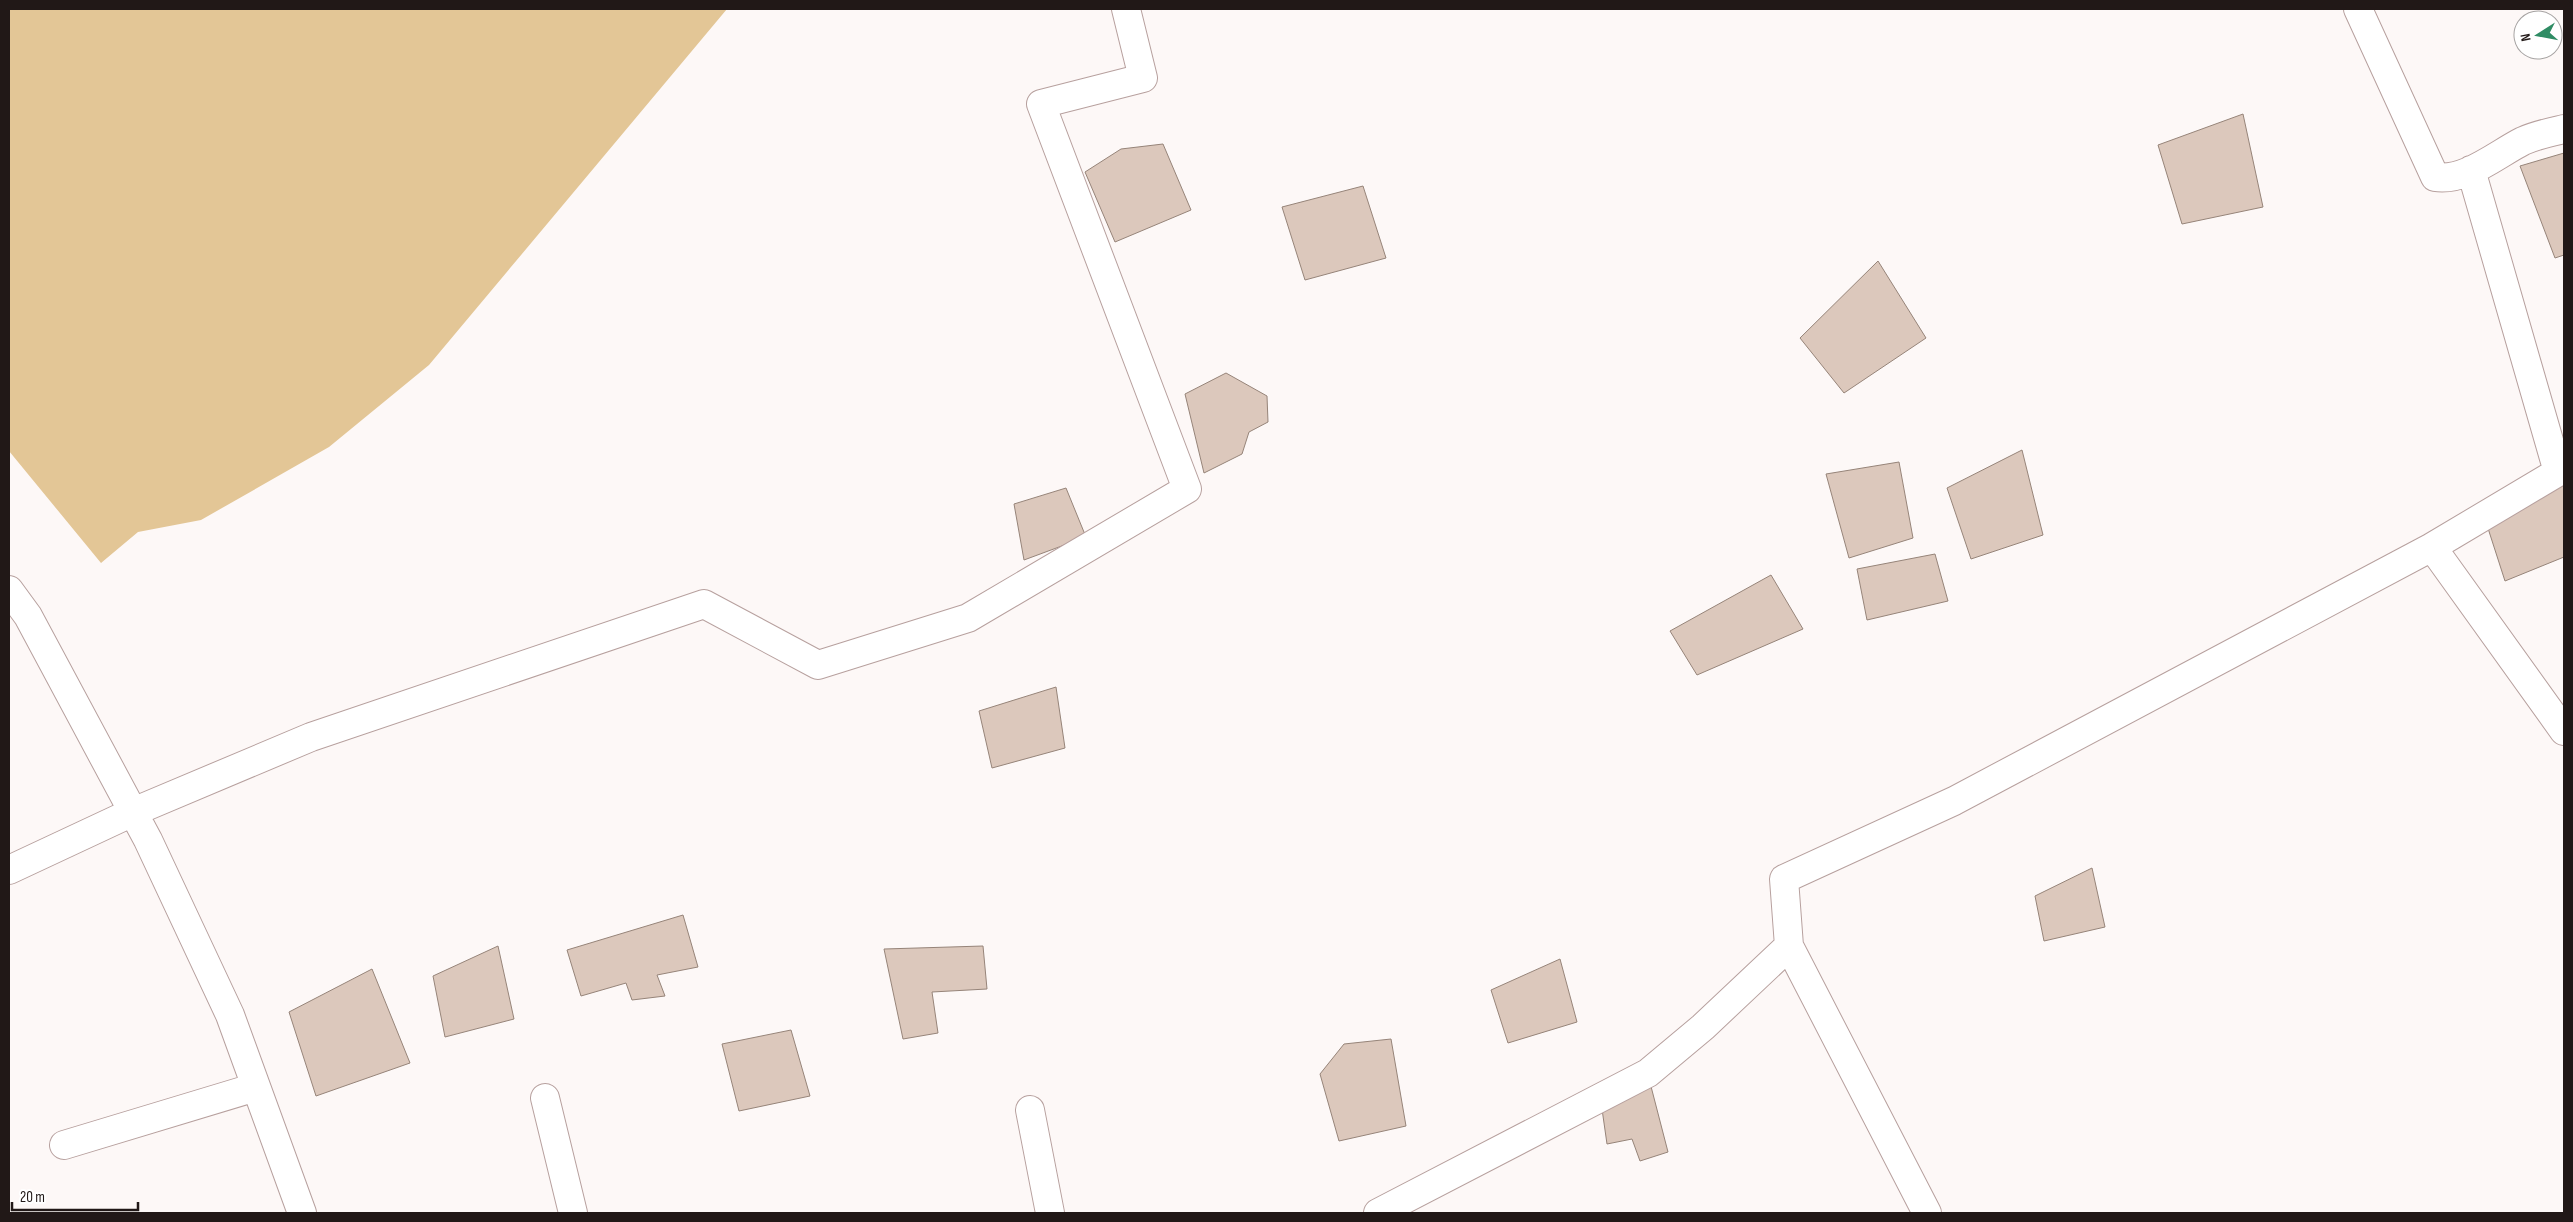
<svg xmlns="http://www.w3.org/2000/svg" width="2573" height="1222" font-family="'Sofia Sans Condensed',sans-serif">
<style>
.green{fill:#e3c696}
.building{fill:#dcc8bc;stroke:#968479}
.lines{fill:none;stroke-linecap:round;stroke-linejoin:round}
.minor-casing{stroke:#b7a09e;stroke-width:30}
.minor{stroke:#fff;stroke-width:28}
</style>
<rect width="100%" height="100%" fill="#fdf8f7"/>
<!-- green -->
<path class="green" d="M9,9H727L429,365L329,447L201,520L138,532L101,563L9,451Z"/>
<!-- building -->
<path class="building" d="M2243,114L2263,207L2182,224L2158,145Z
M1163,144L1191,210L1115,242L1085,172L1121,149Z
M2564,153V255L2555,258L2520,166Z
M1363,186L1386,258L1305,280L1282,207Z
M1878,261L1926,338L1844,393L1800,338Z
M1226,373L1267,396L1268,422L1249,432L1242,454L1204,473L1185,394Z
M2022,450L2043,535L1971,559L1947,488Z
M1899,462L1913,538L1849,558L1826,474Z
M2564,476V557L2505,581L2485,519Z
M1066,488L1086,537L1024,560L1014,504Z
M1935,554L1948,601L1867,620L1857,569Z
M1771,575L1803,629L1697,675L1670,631Z
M1056,687L1065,748L992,768L979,711Z
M2092,868L2105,927L2044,941L2035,896Z
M683,915L698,967L657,975L665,996L632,1000L626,983L581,996L567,950Z
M498,946L514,1019L445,1037L433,976Z
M983,946L987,989L932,992L938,1033L903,1039L884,949Z
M1560,959L1577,1022L1508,1043L1491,990Z
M372,969L410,1063L316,1096L289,1012Z
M791,1030L810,1096L739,1111L722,1044Z
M1391,1039L1406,1126L1339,1141L1320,1074L1344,1044Z
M1647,1071L1668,1152L1640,1161L1632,1139L1607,1144L1600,1095Z"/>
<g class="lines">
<!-- minor casing -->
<g class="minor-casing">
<path id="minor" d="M2358,9L2435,177C2465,182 2497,154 2523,141C2536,135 2551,132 2564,129
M2471,170L2558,472L2432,547L2564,731
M9,590L28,616L148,840L230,1015L302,1213
M9,870L133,812L311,737L704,604L818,665L968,618L1187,489L1041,104L1143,78L1126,9
M545,1098L573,1213
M1030,1110L1050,1213
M64,1145L256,1087
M1378,1213L1648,1073L1703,1027L1789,946
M1927,1213L1789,946L1784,879L1954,801L2432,547"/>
</g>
<!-- minor -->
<use href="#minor" class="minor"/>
</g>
<!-- border -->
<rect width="2573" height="1222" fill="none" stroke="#211817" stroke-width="20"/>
<!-- north arrow -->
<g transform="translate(2538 35) rotate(259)"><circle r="24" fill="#ffffff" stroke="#a6a3a2"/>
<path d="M0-4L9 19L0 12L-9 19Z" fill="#2f8c64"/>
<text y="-8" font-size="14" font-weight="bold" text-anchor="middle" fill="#211817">N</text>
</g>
<!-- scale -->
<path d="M12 1202v8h126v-8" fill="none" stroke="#211817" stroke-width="2.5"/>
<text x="20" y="1202" font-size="15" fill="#211817" stroke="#ffffff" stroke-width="4" paint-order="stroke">20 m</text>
</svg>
